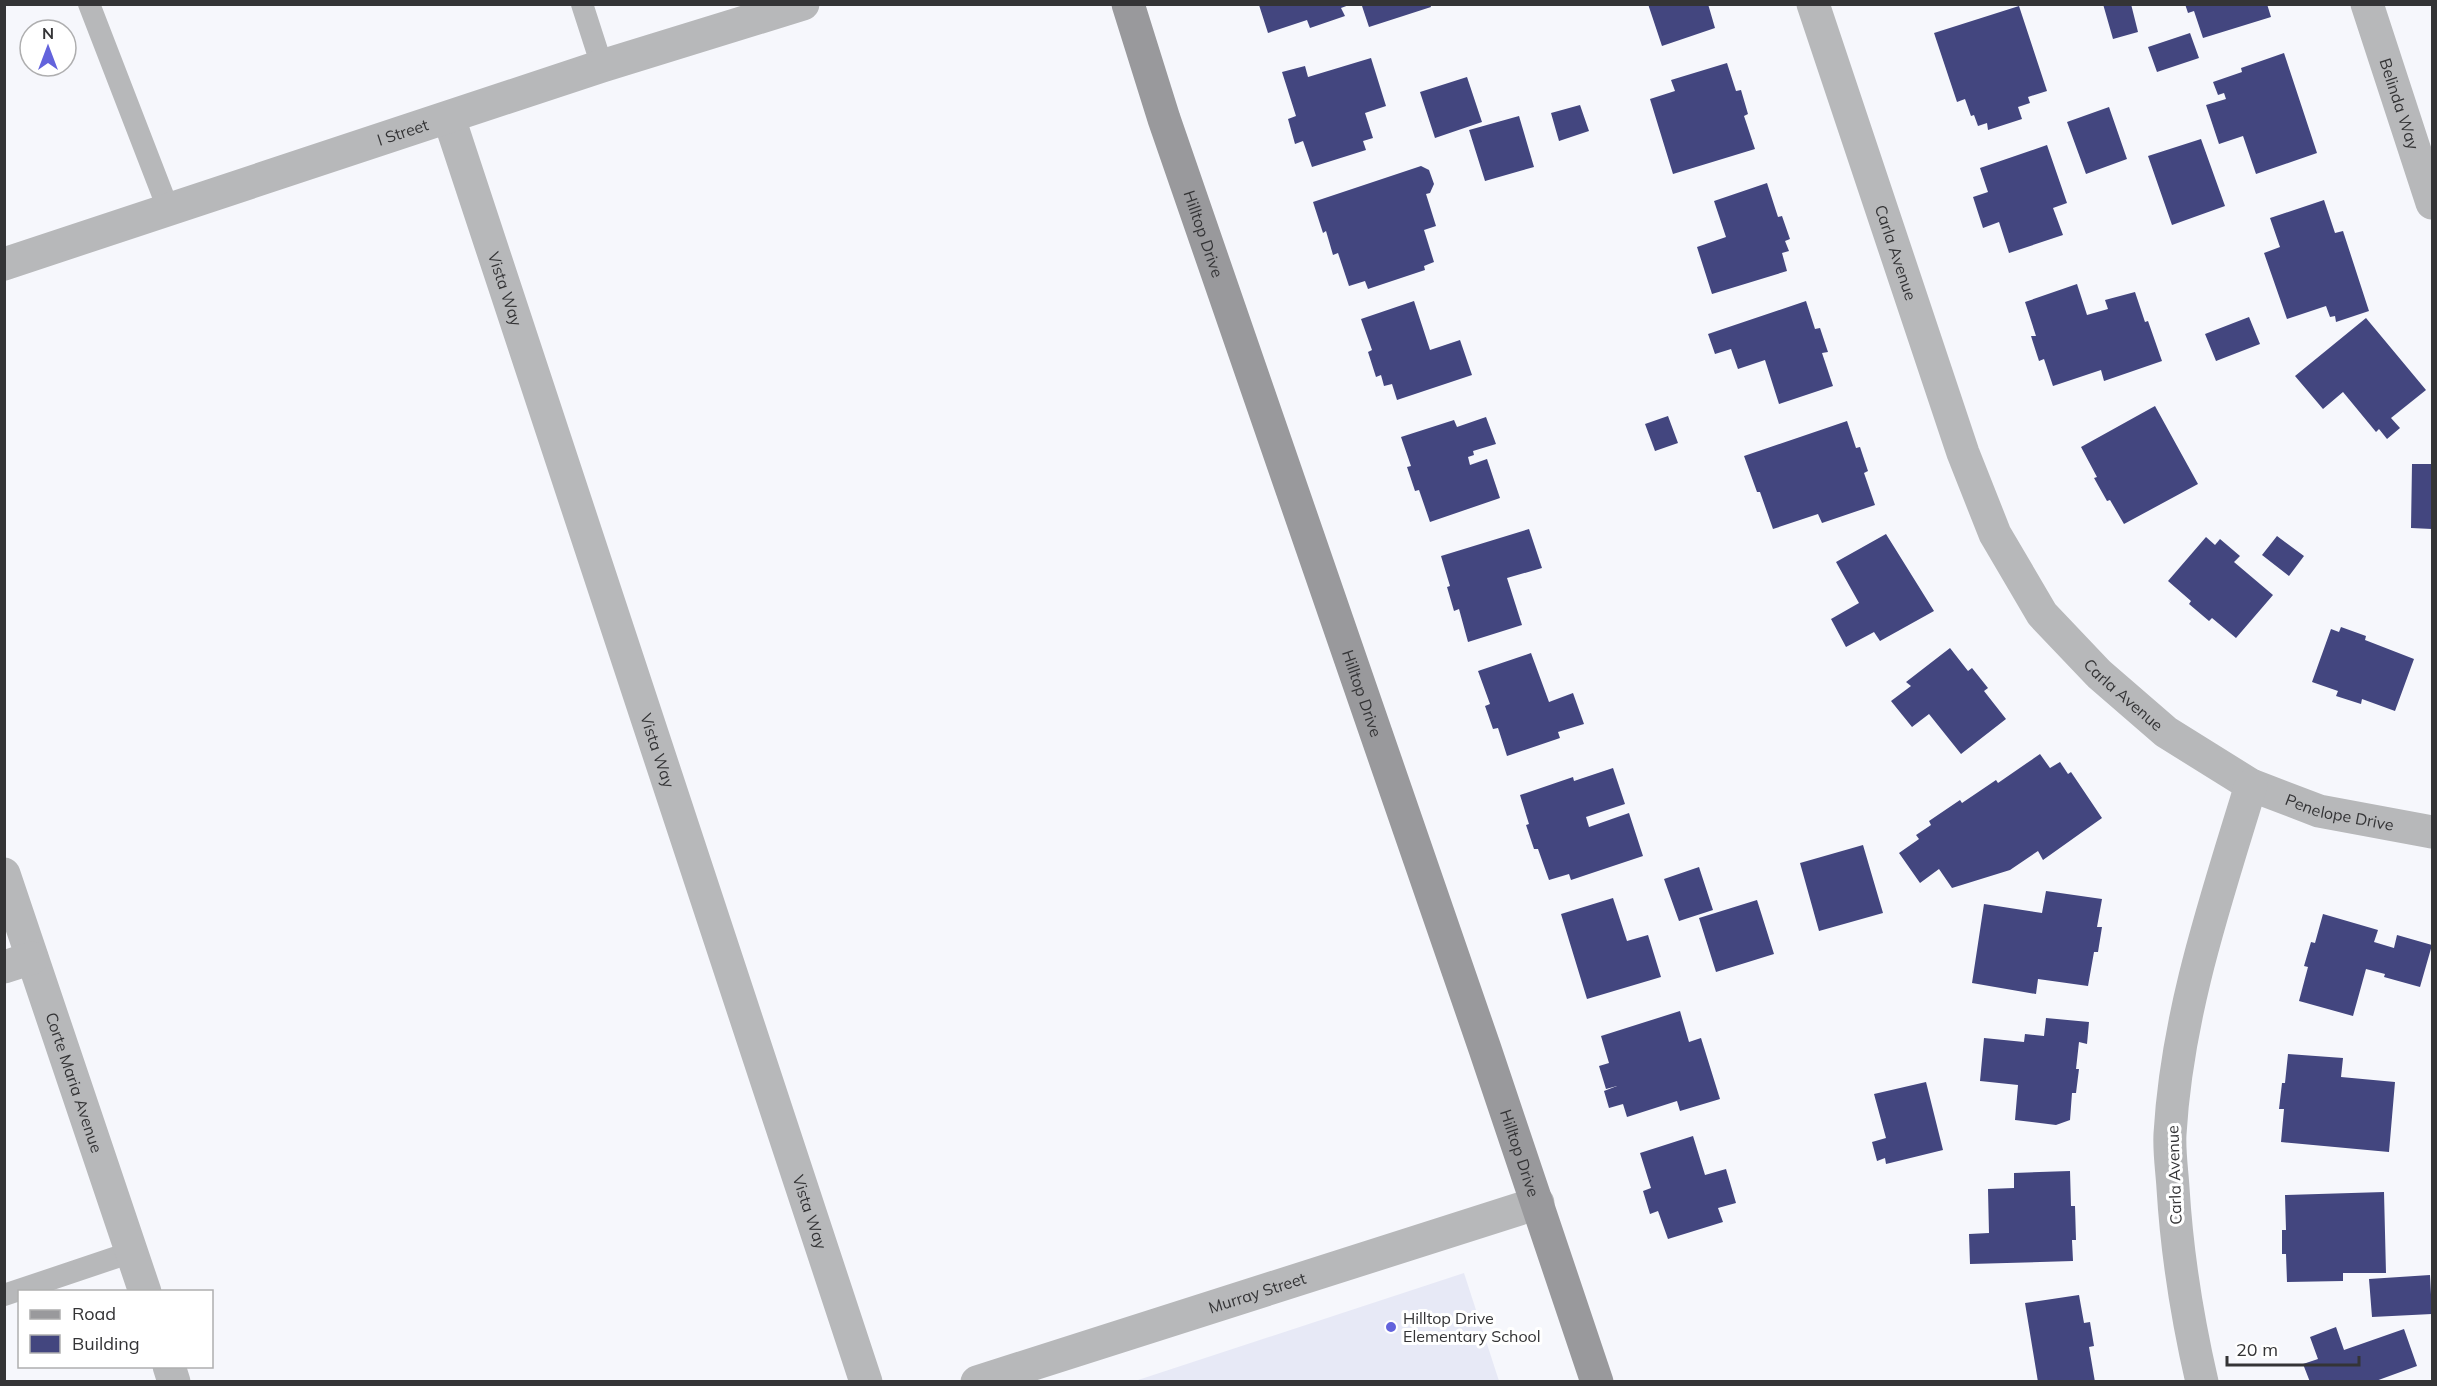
<svg xmlns="http://www.w3.org/2000/svg" width="2437" height="1386" font-family="Mulish,sans-serif">
<style>
.built{fill:#e7e9f6}
.building{fill:#43467f}
.lines{fill:none;stroke-linecap:round;stroke-linejoin:round}
.service{stroke:#b7b8ba;stroke-width:22}
.minor{stroke:#b7b8ba;stroke-width:33}
.tertiary{stroke:#b7b8ba;stroke-width:33}
.secondary{stroke:#99999c;stroke-width:33}
.poi-dot{fill:#6363dc;stroke:#fff;stroke-width:2}
.labels{text-anchor:middle;dominant-baseline:central;stroke-width:6;stroke-linejoin:round;paint-order:stroke}
.street-label{font-size:16px;fill:#343436;stroke:#fff}
.poi-label{font-size:16px;fill:#343436;stroke:#fff;text-anchor:start}
</style>
<rect width="100%" height="100%" fill="#f6f7fc"/>
<!-- built -->
<path class="built" d="M1464,1273L1499,1381H1135Z"/>
<!-- building -->
<path class="building" d="M1367,4H1430L1431,7L1369,27L1362,6Z
M1648,4H1708L1715,28L1662,46Z
M2103,4H2131L2138,32L2113,39Z
M2185,4H2267L2271,17L2203,38L2194,11L2188,13Z
M1259,5H1349L1341,8L1345,16L1310,28L1307,20L1268,33Z
M2019,6L2047,91L2028,97L2030,103L2018,107L2022,119L1988,130L1987,123L1978,126L1974,115L1971,116L1965,99L1957,102L1934,33Z
M2190,33L2199,58L2157,72L2148,47Z
M2284,53L2317,153L2256,174L2243,136L2219,144L2206,105L2226,99L2224,93L2218,95L2213,82L2242,72L2241,68Z
M1371,58L1386,106L1365,113L1373,138L1363,141L1366,150L1312,167L1303,141L1295,144L1288,119L1296,116L1282,72L1305,66L1308,77Z
M1727,63L1736,91L1741,90L1748,114L1744,116L1755,149L1673,174L1650,99L1675,91L1671,80Z
M1467,77L1482,122L1435,138L1420,92Z
M1580,105L1589,131L1559,141L1551,113Z
M2109,107L2127,159L2086,174L2067,122Z
M1519,116L1534,167L1485,181L1469,130Z
M2201,139L2225,206L2172,225L2148,156Z
M2047,145L2067,203L2053,208L2063,235L2009,253L1999,222L1983,228L1973,197L1988,192L1980,168Z
M1421,166L1429,170L1434,184L1430,193L1426,194L1436,226L1424,230L1434,262L1424,266L1425,270L1368,289L1365,281L1349,286L1338,253L1333,255L1326,231L1323,233L1313,202Z
M1767,183L1778,217L1782,216L1790,239L1785,241L1789,251L1782,253L1787,271L1712,294L1697,247L1726,237L1714,201Z
M2324,200L2335,233L2343,231L2369,311L2336,322L2335,316L2330,317L2326,306L2287,319L2264,253L2280,247L2270,218Z
M2077,284L2087,315L2108,309L2105,300L2135,292L2145,322L2148,321L2162,361L2104,381L2101,370L2053,386L2044,359L2039,361L2031,336H2036L2025,302Z
M1414,301L1430,350L1460,340L1472,375L1397,400L1392,384L1384,386L1381,375L1376,377L1368,352L1372,350L1361,319Z
M1806,301L1815,329L1820,328L1828,352L1822,353L1833,386L1779,404L1765,360L1738,369L1731,349L1715,354L1708,334Z
M2249,317L2260,344L2216,361L2205,334Z
M2366,318L2426,390L2391,418L2400,428L2387,439L2379,429L2376,432L2343,392L2323,409L2295,376Z
M2155,406L2198,484L2124,524L2110,500L2107,501L2094,478L2097,477L2081,447Z
M1668,416L1678,443L1655,451L1645,424Z
M1486,417L1496,444L1473,451L1474,455L1468,457L1470,465L1487,459L1500,498L1430,522L1419,490L1415,491L1407,467L1411,466L1401,437L1454,420L1457,427Z
M1847,421L1856,448L1860,447L1868,471L1864,473L1875,505L1822,523L1818,514L1773,529L1760,492H1757L1744,456Z
M2412,464H2432V529L2411,528Z
M1529,529L1542,568L1507,578L1522,625L1468,642L1459,609L1454,611L1447,587L1450,586L1441,556Z
M1886,534L1934,611L1880,641L1874,632L1846,647L1831,619L1859,603L1836,562Z
M2277,536L2304,556L2289,576L2262,555Z
M2206,537L2215,545L2220,539L2240,556L2234,562L2273,595L2236,638L2212,618L2209,621L2189,604L2191,601L2168,581Z
M2341,627L2366,636L2365,640L2414,659L2395,711L2362,699L2361,704L2336,696L2338,691L2312,682L2331,629L2339,632Z
M1950,648L1968,671L1972,668L1988,688L1984,691L2006,719L1961,754L1929,714L1912,727L1891,701L1911,686L1906,682Z
M1531,653L1549,702L1573,693L1584,724L1558,732L1560,738L1507,756L1498,728L1493,729L1485,706L1490,704L1478,671Z
M2040,754L2050,768L2060,762L2068,774L2071,772L2102,818L2043,860L2038,851L2010,870L1952,888L1939,869L1920,883L1899,853L1919,839L1916,835L1931,825L1929,821L1960,800L1962,803L1996,780L1998,783Z
M1613,768L1625,804L1586,817L1589,827L1629,813L1643,856L1571,880L1569,874L1549,880L1538,849H1534L1526,825L1529,824L1520,795L1573,777L1574,781Z
M1863,845L1883,913L1819,931L1800,863Z
M1699,867L1713,910L1679,921L1664,879Z
M2046,891L2102,899L2097,927H2102L2098,952H2094L2088,986L2038,979L2036,994L1972,983L1984,904L2042,913Z
M1613,898L1627,941L1648,935L1661,977L1587,999L1561,914Z
M1757,900L1774,954L1716,972L1699,918Z
M2323,914L2378,930L2374,942L2394,948L2397,935L2432,945L2420,987L2384,977L2385,974L2366,969L2353,1016L2299,1001L2308,967L2304,966L2311,942L2315,943Z
M1680,1011L1689,1042L1701,1038L1720,1099L1680,1111L1677,1101L1627,1117L1623,1104L1609,1108L1604,1091L1617,1086L1606,1089L1599,1066L1609,1063L1601,1036Z
M2046,1018L2089,1022L2087,1044L2079,1042L2076,1069H2079L2076,1093H2072L2070,1120L2056,1125L2015,1120L2018,1085L1980,1081L1984,1038L2024,1042L2025,1034L2044,1036Z
M2288,1054L2343,1058L2341,1077L2395,1082L2389,1152L2281,1142L2284,1109H2279L2282,1083H2285Z
M1926,1082L1943,1150L1886,1164L1885,1158L1877,1161L1872,1142L1886,1138L1874,1094Z
M1693,1136L1705,1175L1726,1169L1736,1203L1718,1208L1723,1222L1668,1239L1658,1211L1650,1214L1643,1191L1651,1188L1640,1153Z
M2070,1171L2071,1206H2075L2076,1240H2072L2073,1261L1970,1264L1969,1234L1989,1233L1988,1189L2014,1188V1173Z
M2384,1192L2386,1273H2343V1281L2287,1282L2286,1254H2282V1230H2286L2285,1195Z
M2430,1275L2432,1314L2372,1317L2369,1279Z
M2079,1295L2084,1323L2090,1322L2094,1346L2089,1347L2095,1382H2038L2025,1303Z
M2336,1327L2344,1350L2404,1329L2417,1366L2373,1382H2310L2303,1364L2318,1359L2310,1337Z"/>
<g class="lines">
<!-- service -->
<path class="service" d="M89,4L169,211
M582,4L602,66
M4,1295L132,1252"/>
<!-- minor -->
<g class="minor">
<path id="s1" d="M1813,4L1963,453L1995,534L2042,614L2099,674L2166,732L2251,785L2319,811L2432,832"/>
<path id="s2" d="M2367,4L2432,203"/>
<path id="s3" d="M449,118L866,1382"/>
<path id="s4" d="M4,874L145,1292"/>
<path d="M4,967L32,958"/>
<path d="M169,1366L174,1382"/>
<path id="s5" d="M977,1382L1538,1203"/>
<path d="M2202,1382C2187,1317 2177,1254 2173,1188C2172,1171 2169,1152 2170,1134C2177,1013 2216,900 2251,785"/>
</g>
<!-- tertiary -->
<path class="tertiary" id="s6" d="M4,264L602,66L803,4"/>
<!-- secondary -->
<path class="secondary" id="s7" d="M1128,4L1164,119L1485,1049L1597,1382"/>
</g>
<!-- markers -->
<circle class="poi-dot" cx="1391" cy="1327" r="6"/>
<g class="labels">
<!-- street labels -->
<g class="street-label">
<text stroke="none"><textPath href="#s2" startOffset="105">Belinda Way</textPath></text>
<text stroke="none"><textPath href="#s6" startOffset="420">I Street</textPath></text>
<text stroke="none"><textPath href="#s7" startOffset="242">Hilltop Drive</textPath></text>
<text stroke="none"><textPath href="#s1" startOffset="262">Carla Avenue</textPath></text>
<text stroke="none"><textPath href="#s3" startOffset="180">Vista Way</textPath></text>
<text stroke="none"><textPath href="#s7" startOffset="728">Hilltop Drive</textPath></text>
<text stroke="none"><textPath href="#s1" startOffset="768">Carla Avenue</textPath></text>
<text stroke="none"><textPath href="#s3" startOffset="666">Vista Way</textPath></text>
<text stroke="none"><textPath href="#s1" startOffset="1018">Penelope Drive</textPath></text>
<text stroke="none"><textPath href="#s4" startOffset="220">Corte Maria Avenue</textPath></text>
<text stroke="none"><textPath href="#s7" startOffset="1214">Hilltop Drive</textPath></text>
<text transform="translate(2174 1175) rotate(-92)">Carla Avenue</text>
<text stroke="none"><textPath href="#s3" startOffset="1152">Vista Way</textPath></text>
<text stroke="none"><textPath href="#s5" startOffset="294">Murray Street</textPath></text>
</g>
<!-- poi labels -->
<g class="poi-label">
<text x="1403" y="1318">Hilltop Drive<tspan x="1403" dy="18">Elementary School</tspan></text>
</g>
</g>
<!-- border -->
<rect width="2437" height="1386" fill="none" stroke="#343436" stroke-width="12"/>
<!-- legend -->
<rect x="18" y="1290" width="195" height="78" fill="#ffffff" stroke="#aeaeaf" stroke-width="1.5"/>
<rect x="30" y="1310" width="30" height="9" fill="#99999c" stroke="#aeaeaf" stroke-width="1.5"/>
<text x="72" y="1320" font-size="18" fill="#343436">Road</text>
<rect x="30" y="1335" width="30" height="18" fill="#43467f" stroke="#aeaeaf" stroke-width="1.5"/>
<text x="72" y="1350" font-size="18" fill="#343436">Building</text>
<!-- north arrow -->
<g transform="translate(48 48)"><circle r="28" fill="#ffffff" stroke="#aeaeaf" stroke-width="1.5"/>
<path d="M0-4.5L10 22L0 15L-10 22Z" fill="#6363dc"/>
<text y="-9" font-size="16" font-weight="bold" text-anchor="middle" fill="#343436">N</text>
</g>
<!-- scale -->
<path d="M2227 1356v9h132v-9" fill="none" stroke="#343436" stroke-width="3"/>
<text x="2236" y="1356" font-size="18" fill="#343436" stroke="#ffffff" stroke-width="4.5" paint-order="stroke">20 m</text>
</svg>
